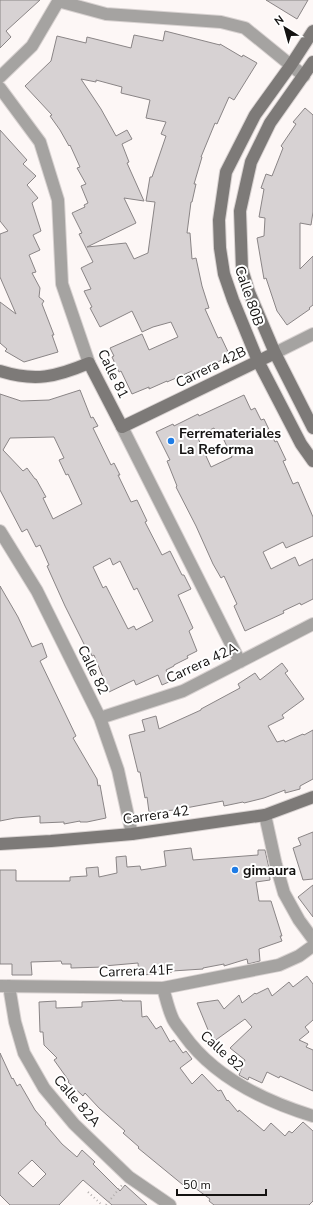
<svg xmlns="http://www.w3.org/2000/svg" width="313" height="1205" font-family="'Nunito Sans',sans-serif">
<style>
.building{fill:#d7d2d3;stroke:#8a8586;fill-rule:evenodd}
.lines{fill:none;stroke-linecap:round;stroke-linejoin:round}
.street-casing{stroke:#d8d2d1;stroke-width:14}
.secondary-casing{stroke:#d8d2d1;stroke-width:14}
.path{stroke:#b2aead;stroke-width:2;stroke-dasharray:1 3;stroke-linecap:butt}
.street{stroke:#a5a3a1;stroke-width:12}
.secondary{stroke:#7d7a78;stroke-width:12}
.poi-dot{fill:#1f7ce5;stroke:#fff;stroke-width:1.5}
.labels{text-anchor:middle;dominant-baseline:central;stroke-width:4;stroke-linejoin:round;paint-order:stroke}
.street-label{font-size:14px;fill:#141211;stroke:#fff}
.poi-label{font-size:14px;font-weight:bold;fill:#141211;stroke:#fff;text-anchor:start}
</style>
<rect width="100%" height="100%" fill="#fdf7f6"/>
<!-- building -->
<path class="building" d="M0,0H40L6,31L11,37L0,48Z
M266,0H308L297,19Z
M165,31L220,45V44L242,57L243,55L257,63L234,100L229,97L217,124L215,123L201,157H202L194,184H196L192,202H191L187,233H190L192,259L196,258L202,286L209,308L205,309L218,338L221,337L230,356L193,374L192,371L167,382V381L149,389V387L132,394L121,371L119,372L112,357L114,356L110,348L142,334L149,350L178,337L171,322L153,327L142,332L132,311L100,327L90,308L92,307L84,291L91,289L81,268L93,262L79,234L82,233L72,213L85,207L84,205L88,203L81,186L86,184L77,168L80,167L70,145L69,146L60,130L50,116L52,115L25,86L51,61L57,36L86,43L87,37L131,48L134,35L163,41ZM81,79L96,82V80L122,87L121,93L150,100L146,118L166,122L161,134L166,136L152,177H150L146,201L155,202L148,253L134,259L126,243L87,247L136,223L124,198L144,201L127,163L129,162L122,144L132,139L127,130L116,136L101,109Z
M305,108L313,115V212L311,225L300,223V269L313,256V305L309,308L310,309L287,325L277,311L266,278L264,279L257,238L264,236L265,218L259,217L264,189L261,188L266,174L272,176L283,148L281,146L296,124L293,122Z
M0,130L27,160L23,164L36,176L27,185L38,198L32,203L41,231L33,235L40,250L29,255L36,272L32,273L40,288L39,297L44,301L42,304L54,335H52L58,352L24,362L5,351L7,349L0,343V302L16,314L0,277V234L8,231L0,221Z
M80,390L91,418L93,417L98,426L93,428L111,465L114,463L120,475H118L131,502L137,500L147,521L145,522L162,555L170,551L182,575H184L191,589L178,595L193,628L189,631L197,651L187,656L188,658L174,665V666L166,670L171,681L162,685L158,675L136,685L134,680L109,692L94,655L92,656L87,645L85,646L65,606L47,566L49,565L40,545L36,547L27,529L22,532L0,490V394L21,401L49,400ZM54,437L64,458L59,460L66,475L68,474L82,504L53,519L43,498L46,497L36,479H35L27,468L23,471L3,450L10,438ZM110,558L113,565L120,561L134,590L137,588L153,621L136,630L134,626L128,629L106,586L103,588L93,567Z
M244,395L251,410L255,408L261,420L264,419L275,442L277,441L286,460L283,461L293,484L298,482L313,517V536L286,548L283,542L263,552L271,569L295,557L299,566L313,559V599L301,605L300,603L283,611L284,613L245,631L234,606L237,604L224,576L221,578L213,564L196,526L176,487L177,486L167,461L170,460L156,432L173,424L174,426L198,414L199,416ZM214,428L218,438L222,436L232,457L211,467L197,436Z
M0,586L18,617L32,647L42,643L47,657L40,661L76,736L73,738L97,779L98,786L100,785L106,818L87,822H80V821L64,824V822L40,823V816L15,818L0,821Z
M282,663L288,671L285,673L304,699L282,715L284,718L268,726L277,742L284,740L285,742L303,734L304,735L313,730V779L300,786V789L285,793V790L264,798L244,803L243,802L224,806L223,801L175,810L149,812L147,797L145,798L140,772H138L129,735L145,731L142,720L156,716L159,729L201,710V709L240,688L238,684L255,673L260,680Z
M313,832V879L303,880L293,848L301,845L298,838Z
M191,848L193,860L258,855V850H265L269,868L270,880L256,882L259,901H271L282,936H280L282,941L259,949L260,961L248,964L247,959L224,966V964L203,968V969L172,971V972L159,974L139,975L138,963L104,966V967L71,968V964H62L61,961L31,962L32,975H12V964H0V870H16V881H70V877L87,876L86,868L98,867L99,877L117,873L116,857L126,856L127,867L140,866L141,870L166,866L164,851Z
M313,885V917L298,897Z
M307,976L313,984V1020L305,1027L309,1032L299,1040L308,1044L306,1047L313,1050V1091L280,1076L279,1078L267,1072L262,1083L249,1077L248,1080L239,1075L245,1060L230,1048L252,1027L245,1019L213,1042L197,1003L218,1000L224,1009L239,995L242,1003L255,993L256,994L268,988L272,996L289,982L293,987Z
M122,1000V1001H141L142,1017L147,1016L156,1029L161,1026L170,1042L174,1040L183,1053L186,1051L192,1059L180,1068L192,1084L202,1074L218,1091L221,1090L227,1101L228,1100L238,1112L239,1110L264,1131L271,1123L285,1136L289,1131L292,1133L303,1122L313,1131V1201L309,1205H214L209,1201L210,1199L191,1185L188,1189L138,1148L139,1147L123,1133L125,1131L99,1108L85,1093L83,1096L68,1082L69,1081L54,1060L57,1058L44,1045L43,1032H40L39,1002L56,1001V1008L82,1007V1002Z
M0,1053L12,1079L13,1078L17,1086L20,1084L35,1110L46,1123L45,1124L62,1144L77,1157L82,1150L95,1162L93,1164L120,1191L125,1185L147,1205H112L83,1180L59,1205H10L0,1195ZM32,1160L46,1174L33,1187L18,1173Z"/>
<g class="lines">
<!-- street casing -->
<g class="street-casing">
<path id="street" d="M58,1L106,14L221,22L245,28L304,76
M0,77L32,46L59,0
M0,88L40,142L58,200L62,284L89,363
M275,353L313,334
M122,427L240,662
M0,531L37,591L100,718L118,770L132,834
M100,718L183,691L313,624
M265,815L276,865L284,893L299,920L313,939
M0,986L163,988L279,965L299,956L313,946
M9,986L15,1022L24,1053L44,1088L74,1124L129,1177L170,1205
M163,988C166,998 168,1008 172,1017C174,1023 180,1029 184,1035C214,1077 264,1101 313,1116"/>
</g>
<!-- secondary casing -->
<g class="secondary-casing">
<path id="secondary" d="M313,31L291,65L255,115L226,172L219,220L220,248L224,274L233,300L258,361L301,444L313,461
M313,62L270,123L251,162L240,211L242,269L249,292L275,353L313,428
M0,371C35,382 56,377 89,363L122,427L275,353
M0,844L51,841L132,834L265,815L313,797"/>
</g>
<!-- path -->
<path class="path" d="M88,1192L102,1205
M106,1205L122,1185"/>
<!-- street -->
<use href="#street" class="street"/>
<!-- secondary -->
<use href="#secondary" class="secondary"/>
</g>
<!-- markers -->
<g class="poi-dot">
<circle cx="171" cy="441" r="4"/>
<circle cx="235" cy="870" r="4"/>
</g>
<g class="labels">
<!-- street labels -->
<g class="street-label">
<text transform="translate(249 296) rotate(71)">Calle 80B</text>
<text transform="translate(211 367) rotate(-26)">Carrera 42B</text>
<text transform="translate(113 374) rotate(64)">Calle 81</text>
<text transform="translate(202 663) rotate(-25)">Carrera 42A</text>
<text transform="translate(93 670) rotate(64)">Calle 82</text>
<text transform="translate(156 815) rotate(-8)">Carrera 42</text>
<text transform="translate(136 971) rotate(-2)">Carrera 41F</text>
<text transform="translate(222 1051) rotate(42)">Calle 82</text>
<text transform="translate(77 1101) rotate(49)">Calle 82A</text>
</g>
<!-- poi labels -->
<g class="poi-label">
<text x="179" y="433">Ferremateriales<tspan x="179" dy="16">La Reforma</tspan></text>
<text x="243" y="870">gimaura</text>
</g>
</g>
<!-- north arrow -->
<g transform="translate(285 28) rotate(323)" stroke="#ffffff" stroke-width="3" paint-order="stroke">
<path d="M0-3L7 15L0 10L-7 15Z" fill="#141211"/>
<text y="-6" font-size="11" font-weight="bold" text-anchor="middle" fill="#141211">N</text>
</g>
<!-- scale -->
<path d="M177 1189v6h89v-6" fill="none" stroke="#141211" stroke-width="2"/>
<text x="183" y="1189" font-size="12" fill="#141211" stroke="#ffffff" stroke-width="3" paint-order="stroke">50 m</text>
</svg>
